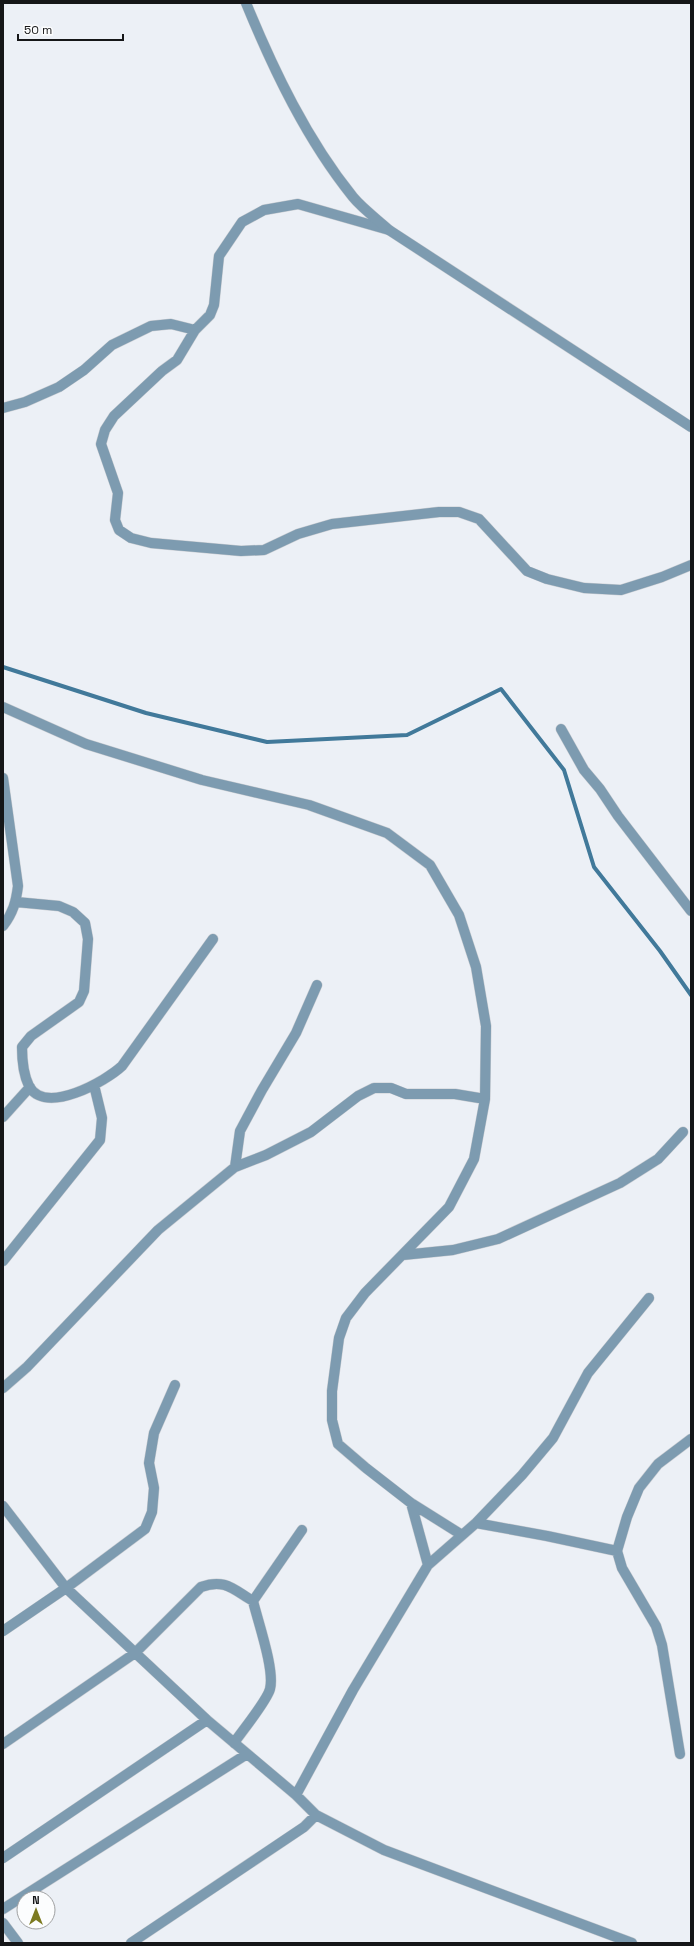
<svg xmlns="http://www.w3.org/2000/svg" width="694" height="1946" font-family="'Space Grotesk',sans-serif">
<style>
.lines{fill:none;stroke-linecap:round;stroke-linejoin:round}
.stream{stroke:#41799a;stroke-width:4}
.minor-casing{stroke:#cacdd2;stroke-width:11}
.tertiary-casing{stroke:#cacdd2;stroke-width:11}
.minor{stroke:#7d9bb0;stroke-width:10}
.tertiary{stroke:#7d9bb0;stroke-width:10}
</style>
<rect width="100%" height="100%" fill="#ecf0f6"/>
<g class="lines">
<!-- stream -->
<path class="stream" d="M3,667L146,713L267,742L407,735L501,689L564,770L594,867L660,951L691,995"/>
<!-- minor casing -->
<g class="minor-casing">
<path id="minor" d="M195,330L177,360L162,371L114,416L105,430L101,444L118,493L115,520L119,530L131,538L151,543L241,551L264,550L298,534L332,524L439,512H459L479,519L527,571L547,579L584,588L621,590L662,577L691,565
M3,408L25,402L59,387L84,370L112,345L151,326L171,324L195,330L210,315L214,305L219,256L242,222L264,210L298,204L389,230
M3,707L86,744L202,780L309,805L387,833L430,865L459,915L476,967L486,1026L485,1099L474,1159L449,1207L365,1293L346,1318L339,1338L332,1391V1420L338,1444L366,1468L411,1503L462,1535
M561,729L584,770L600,789L618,816L691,911
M3,778L18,886C16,902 13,913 3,926
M16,902L59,906L73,912L85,923L88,939L84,991L79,1002L31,1036L22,1047C22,1060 23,1074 29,1086C45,1116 106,1081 122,1066L213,939
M3,1117L30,1087
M235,1167L240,1131L262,1090L296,1033L317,985
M403,1255L453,1250L498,1239L620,1183L658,1159L683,1132
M3,1261L100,1140L102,1118L94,1085
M3,1388L27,1367L158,1230L235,1167L266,1155L311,1132L358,1096L374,1088H391L406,1094H455L485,1099
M411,1503L428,1565
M3,1506L66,1588L207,1720L296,1795L316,1815L384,1850L632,1943
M476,1523L547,1536L617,1551
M3,1631L66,1588L145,1529L152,1512L154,1488L149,1463L154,1433L175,1385
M234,1743C242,1731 267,1701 270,1689C275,1670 258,1622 253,1601L302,1530
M3,1744L135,1653L201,1587C225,1578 234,1590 253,1601
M680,1754L662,1645L656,1626L622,1568L617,1551L627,1517L639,1488L658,1464L691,1439
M296,1795L353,1690L428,1565L476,1523L522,1475L553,1438L588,1373L649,1298
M3,1858L207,1720
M3,1909L247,1754
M3,1923L18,1943
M131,1943L304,1827L316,1815"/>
</g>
<!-- tertiary casing -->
<g class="tertiary-casing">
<path id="tertiary" d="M246,3C274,71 307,140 353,197C363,209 378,220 389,230L691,427"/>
</g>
<!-- minor -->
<use href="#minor" class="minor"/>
<!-- tertiary -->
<use href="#tertiary" class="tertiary"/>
</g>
<!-- border -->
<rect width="694" height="1946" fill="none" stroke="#151618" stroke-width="8"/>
<!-- north arrow -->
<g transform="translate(36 1910)"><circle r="19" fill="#fcfdfe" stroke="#a0a1a2"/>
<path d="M0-3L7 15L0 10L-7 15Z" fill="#7c7a21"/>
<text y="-6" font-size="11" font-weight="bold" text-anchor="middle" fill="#151618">N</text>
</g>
<!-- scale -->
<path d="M18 34v6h105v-6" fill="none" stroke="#151618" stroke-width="2"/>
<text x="24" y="34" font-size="12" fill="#151618" stroke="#fcfdfe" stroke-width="3" paint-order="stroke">50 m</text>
</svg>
